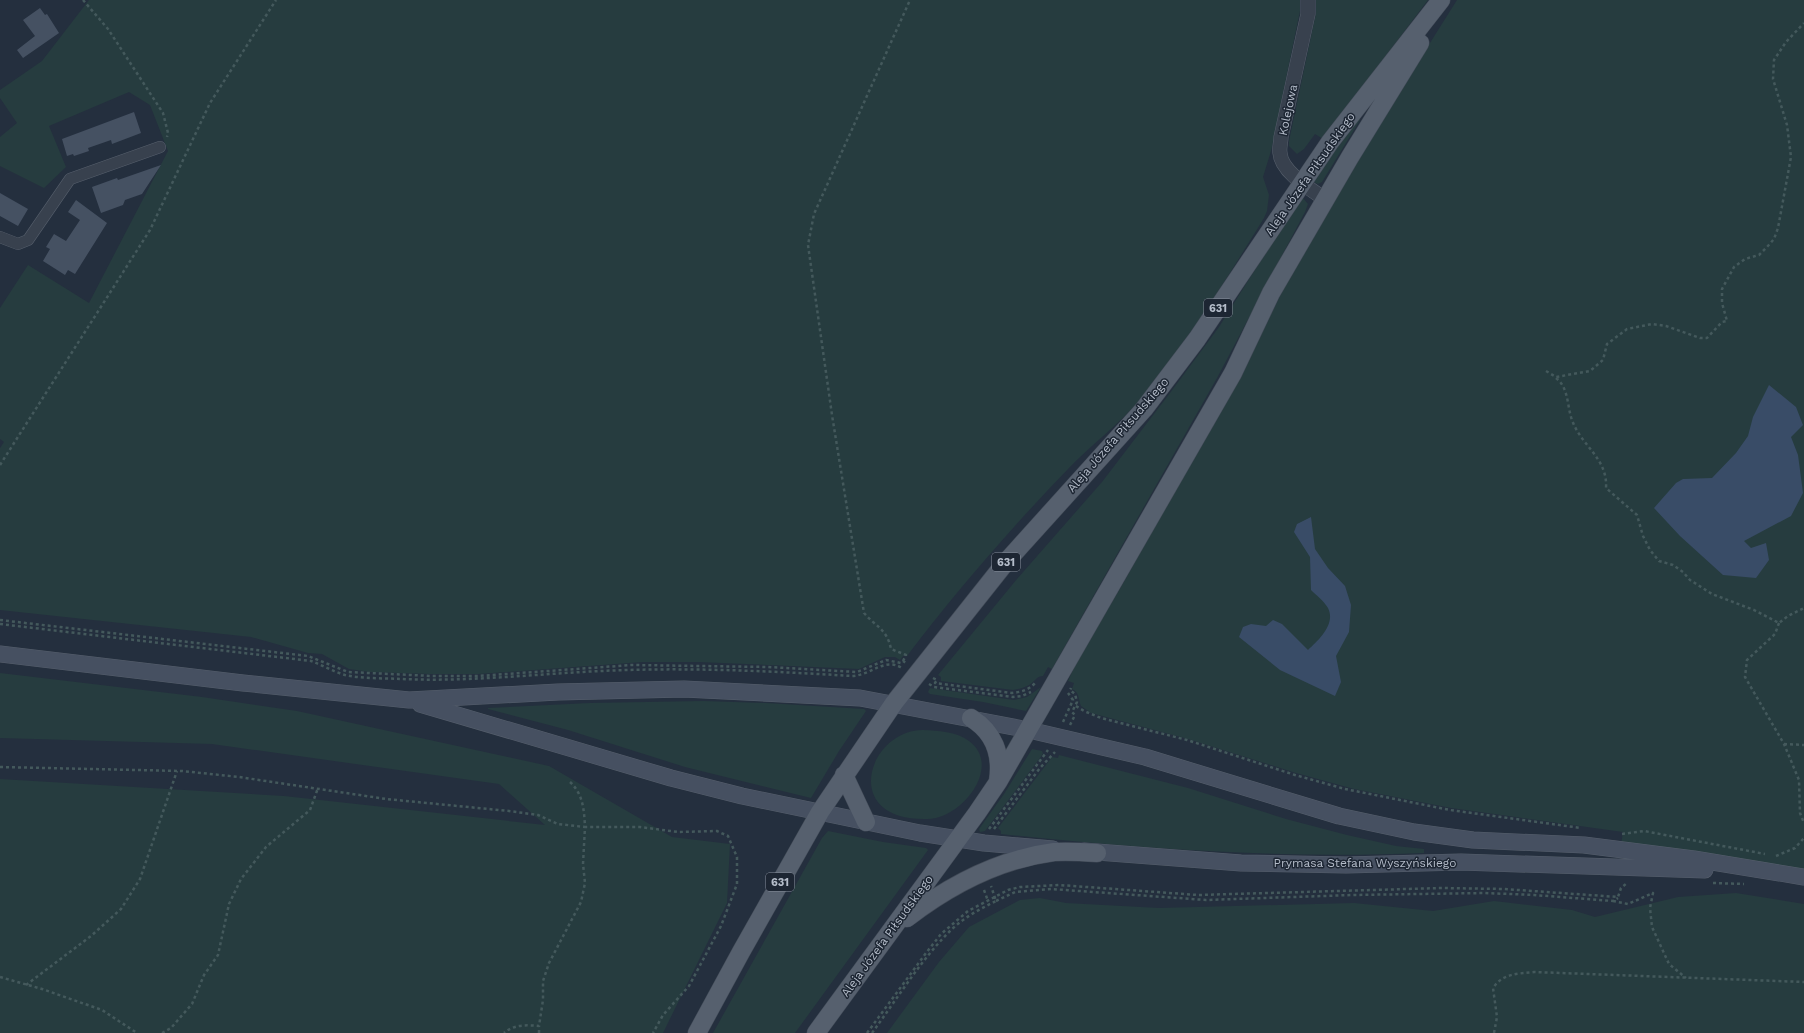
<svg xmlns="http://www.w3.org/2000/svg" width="1804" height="1033" font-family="'Work Sans',sans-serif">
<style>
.green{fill:#263c3f}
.water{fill:#394c67}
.building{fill:#455162}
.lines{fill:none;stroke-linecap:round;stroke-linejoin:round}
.minor-casing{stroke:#565f6c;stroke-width:12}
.tertiary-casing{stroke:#565f6c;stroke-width:15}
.secondary-casing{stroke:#565f6c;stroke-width:17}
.primary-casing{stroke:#414a57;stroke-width:19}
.path{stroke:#44595c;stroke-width:2.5;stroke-dasharray:3 3;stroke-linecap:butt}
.minor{stroke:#38414e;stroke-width:11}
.tertiary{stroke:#38414e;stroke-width:14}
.secondary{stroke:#465061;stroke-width:16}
.primary{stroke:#56606e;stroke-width:18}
.labels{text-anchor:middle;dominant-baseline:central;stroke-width:3;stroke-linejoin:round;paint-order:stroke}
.shield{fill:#1d2633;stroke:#878f9c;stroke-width:1}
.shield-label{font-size:11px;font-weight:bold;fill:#b4bcc9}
.street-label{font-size:12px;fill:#b4bcc9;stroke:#1d2633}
</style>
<rect width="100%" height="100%" fill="#242f3e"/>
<!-- green -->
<path class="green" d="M89,0H1300V11L1271,151L1263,177L1269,195L1267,211L1264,218C1225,281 1187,344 1139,401C1118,425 1091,445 1069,468C1012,527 957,590 907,656L904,655L900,660L895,657H885L859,669L699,662H643L479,674H429L370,672L349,669L322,654L308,653L251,637L0,610V448L4,442L0,439V308L28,265L89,303L168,151L150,105L129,92L49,126L66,167L44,188L0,166V137L17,123L0,98V90L42,61Z
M1316,0H1428L1323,139L1315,134L1304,149L1297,154L1289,146V141L1316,13Z
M1457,0H1804V869L1621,845L1623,832L1451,808L1354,789L1296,773L1188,739L1091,713L1081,706C1078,699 1080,693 1072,689L1074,683L1068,681L1076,663L1125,580L1257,343L1291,273L1374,132Z
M1360,117V120L1322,182L1318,184L1312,181Z
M1302,197L1308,204L1305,212L1217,378L1052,669L1048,667L1043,676C1036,676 1035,682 1029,685C1024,688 1019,689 1013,690L941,681V677L938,675L1017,579L1102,482L1170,393L1219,327L1300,198Z
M0,673L202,697L297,711L549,766L672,837L730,844L727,903L663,1033H0V779L284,796L545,825L499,784L212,744L0,738Z
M1041,687L1026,711L983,702L930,694L928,692L930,688L1014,700L1027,697Z
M703,701L766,703L864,709L866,711L839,751L811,798L685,767L568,730L488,709V708L590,703Z
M923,730C938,731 956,731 969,741C1003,766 962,819 927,819C839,821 868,730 923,730Z
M1032,749L1042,751L1043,754L985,831L980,832L979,829L1004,794Z
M1059,755L1188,788L1286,819L1347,835L1396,846L1424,849V853C1282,859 1142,849 1001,834V831L998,828L1052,757L1058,758Z
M828,831L883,842L926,848L928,850L795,1033H713L822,838Z
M1736,893L1804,904V1033H887L939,962L969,927L1020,900L1040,898L1066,903L1159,908L1354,903L1433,911L1494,901L1572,910L1595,917L1678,897Z"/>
<!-- water -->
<path class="water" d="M1769,385L1796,407L1803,425L1791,437L1798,455L1803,493L1791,516L1744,541L1751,548L1766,543L1769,560L1756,578L1723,575L1680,536L1654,508L1676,483L1683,479L1712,478L1736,453L1748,436L1753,417Z
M1311,517L1315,549L1328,568L1345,586L1351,605L1349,632L1336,656L1341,682L1335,696L1280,670L1239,637L1243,627L1251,624L1266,626L1273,620L1282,624L1308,650C1319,640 1336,624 1328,608C1324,601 1316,595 1311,590L1310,557L1294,532L1297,524Z"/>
<!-- building -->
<path class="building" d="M40,8L45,15L47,14L59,33L23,58L17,50L35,36L23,20Z
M134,112L141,133L112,144L111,140L88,148L89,151L74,156L73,154L67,156L62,139Z
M161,165L142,194L125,200L123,205L101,213L92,187L117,178L118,180Z
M0,193L28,209L18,226L0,216Z
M76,200L107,223L75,274L68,270L65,275L43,261L50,249L46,247L54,234L66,241L80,220L68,212Z"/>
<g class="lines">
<!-- minor casing -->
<g class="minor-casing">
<path id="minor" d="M0,237L18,244L28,240L70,179L160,147"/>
</g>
<!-- tertiary casing -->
<g class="tertiary-casing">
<path id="tertiary" d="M1308,0V14L1281,137C1281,142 1279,148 1280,153C1281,172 1312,190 1326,200"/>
</g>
<!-- secondary casing -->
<g class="secondary-casing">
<path id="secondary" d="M0,654L243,683L409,700L558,692L684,689L860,698L1029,730L1145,757L1339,816L1414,832L1473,840L1584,845L1694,859L1804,877
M420,704L671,778L742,796L920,833L984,843L1053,849
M1084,851L1241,863L1346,865L1461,862L1705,870"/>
</g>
<!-- primary casing -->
<g class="primary-casing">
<path id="primary" d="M971,718C994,732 1002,755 998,781
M844,775L866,822
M907,918C950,885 1000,859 1054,852C1068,851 1083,852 1097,853
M697,1033L741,952L820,812L894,703L1006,562L1144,409L1197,339L1330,142L1441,0
M816,1033L977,813L998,782L1233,373L1271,293L1350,157L1420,43"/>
</g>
<!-- path -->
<path class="path" d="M83,0L108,29L163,113L168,133L167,137
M1546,371L1556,377L1590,371L1603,360L1607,344L1627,329L1652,324L1666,326L1700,338H1707L1722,322L1727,321L1722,303V289L1734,267L1745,259L1759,255L1767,247L1774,239L1778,228L1791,157L1787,125L1773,79L1774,60L1786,42L1804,23
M1556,378C1568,387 1567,403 1571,417C1579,445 1608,457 1606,488L1637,515L1643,536L1650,550L1659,561L1673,565L1683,572L1690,580L1712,594L1754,610L1779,623L1788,616L1804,608
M0,465L150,230L210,103L276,0
M0,620L308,656L348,672L432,676H478L632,665L768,667L857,672L886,660L901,663L903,661L906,663
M1779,623L1775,634L1747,660L1745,677L1784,744L1799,780L1800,813L1804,823
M0,624L311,661C322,665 334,672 345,675C363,679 384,678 402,679C469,682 535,674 601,671C685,667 769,671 852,676C872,675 884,657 902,668
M903,661L906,655L891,649C887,629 876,627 864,613L832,415L808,245L814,214L910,0
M933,678L937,680L935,683L1012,693C1021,692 1029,690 1035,683
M929,684L934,687L1013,697L1022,696L1031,692
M1076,706L1084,711L1101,718L1187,740L1295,775L1345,789L1450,810L1581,828
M1063,722L1073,700L1068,693
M1070,725L1075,715L1072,712L1077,702L1075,694L1070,690L1071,688
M1784,744L1804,745
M0,767L182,771L239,777L386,799L509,811L538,815L558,824L585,827L583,864L585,883L581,902L549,963L543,981V1000L539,1026C527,1025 514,1024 504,1033
M570,782C583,794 584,809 585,827H640L678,832L717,831L728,836L737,857V884L721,926L689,986L663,1015L653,1033
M989,829L1048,750
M994,829L1040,768L1055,752
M1622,834L1644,831L1765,854
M1776,856L1795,848L1804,838
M1713,883L1744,884
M984,890L988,901
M996,901L1015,892L1051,889L1206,900L1352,895L1485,893L1534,895L1613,901L1618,898
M1613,901L1628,904L1653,893L1650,908L1652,927L1669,964L1686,978
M0,977L42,989L102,1010L137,1033
M26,985L91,936L121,909L140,879L177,771
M162,1033L171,1028L192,1004L204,975L218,955L229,904L241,879L266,847L310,810L318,788
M539,1033V1026
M867,1033L926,953L941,934L968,911L1008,890L1020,887L1059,885L1198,895L1442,888L1504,889L1618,897L1621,888L1627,883
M872,1033C897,999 920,961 950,931C963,918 980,909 996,901L991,886
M1494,1033L1497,1017L1493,988C1503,973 1517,974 1534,972L1804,982"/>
<!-- minor -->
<use href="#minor" class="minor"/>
<!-- tertiary -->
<use href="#tertiary" class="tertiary"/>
<!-- secondary -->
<use href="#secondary" class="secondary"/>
<!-- primary -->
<use href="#primary" class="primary"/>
</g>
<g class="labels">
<!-- shield labels -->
<g class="shield">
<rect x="1204" y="299" width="28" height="18" rx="3"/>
<rect x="992" y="553" width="28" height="18" rx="3"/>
<rect x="766" y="873" width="28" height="18" rx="3"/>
</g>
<g class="shield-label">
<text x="1218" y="308">631</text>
<text x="1006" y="562">631</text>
<text x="780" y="882">631</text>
</g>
<!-- street labels -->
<g class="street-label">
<text transform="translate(1288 110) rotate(-78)">Kolejowa</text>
<text transform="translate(1310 174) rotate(-55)">Aleja Józefa Piłsudskiego</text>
<text transform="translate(1118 435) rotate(-49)">Aleja Józefa Piłsudskiego</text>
<text x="1365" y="863">Prymasa Stefana Wyszyńskiego</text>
<text transform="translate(887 936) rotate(-54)">Aleja Józefa Piłsudskiego</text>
</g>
</g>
</svg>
